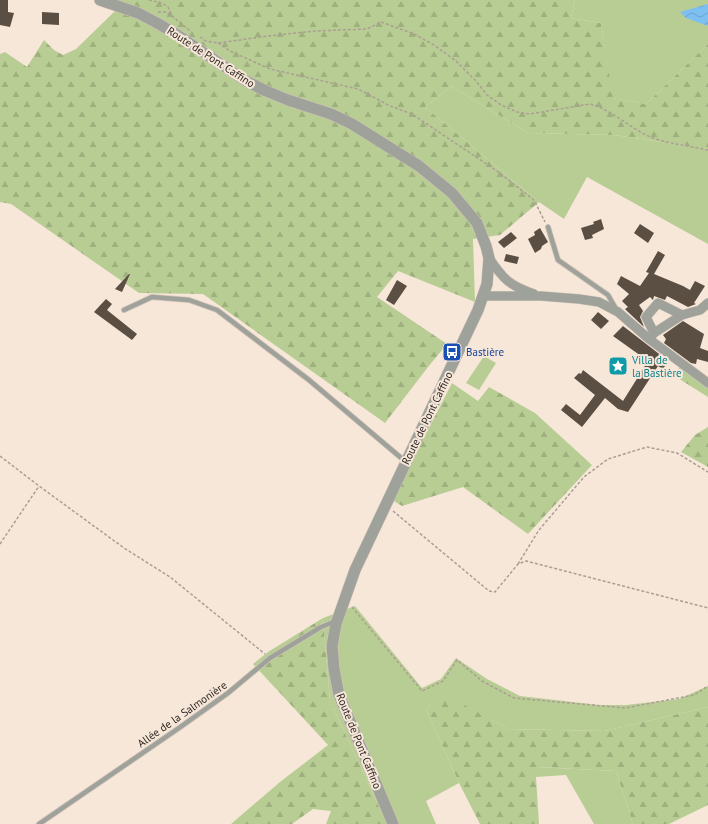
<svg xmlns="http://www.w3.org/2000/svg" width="708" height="824" font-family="'PT Sans',sans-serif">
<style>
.green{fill:#b8cd93}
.forest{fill:url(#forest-firs)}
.water{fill:url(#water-waves)}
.building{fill:#5b4e42}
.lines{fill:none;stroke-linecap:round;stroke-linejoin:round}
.service-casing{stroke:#d3c4b8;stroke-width:6}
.minor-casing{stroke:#d3c4b8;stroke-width:10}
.tertiary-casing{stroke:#d3c4b8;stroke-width:12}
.path{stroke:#ab9e94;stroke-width:1.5;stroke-dasharray:3 2;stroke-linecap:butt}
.service{stroke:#9fa29b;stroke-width:4.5}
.minor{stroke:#9fa29b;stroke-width:9}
.tertiary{stroke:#9fa29b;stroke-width:11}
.labels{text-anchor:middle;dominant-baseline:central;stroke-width:4;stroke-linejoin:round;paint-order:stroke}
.street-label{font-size:11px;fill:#2d2722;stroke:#f7e7d9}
.transit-label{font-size:11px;fill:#164399;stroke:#f7e7d9;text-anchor:start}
.culture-label{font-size:11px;fill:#0d838f;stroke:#f7e7d9;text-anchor:start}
</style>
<defs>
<pattern id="forest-firs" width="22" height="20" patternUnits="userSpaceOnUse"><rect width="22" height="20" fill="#b8cd93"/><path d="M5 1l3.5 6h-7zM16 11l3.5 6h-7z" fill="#9eb07e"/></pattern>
<pattern id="water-waves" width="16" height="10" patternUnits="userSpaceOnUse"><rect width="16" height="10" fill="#7dbff1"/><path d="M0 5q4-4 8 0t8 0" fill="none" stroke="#6ca4ce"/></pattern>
</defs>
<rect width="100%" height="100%" fill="#f7e7d9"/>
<!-- green -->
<path class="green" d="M575,0H708V44L646,104L612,98L601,23L571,18Z
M451,86L528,133L614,135L708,149V244L587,177L564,219L539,202L425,107Z
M484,356L496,363L479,390L466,383Z
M355,606L422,688L441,679L456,658L487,679L520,696L599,705H626L679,699L708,686V707L604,731L508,729L441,693L426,709L459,783L426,801L436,824H387L330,701L323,618Z
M536,767L616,771L633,824H594L566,775L536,777Z"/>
<!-- forest -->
<path class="forest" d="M118,0H575L571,18L601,23L613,98L646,104L708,44V149L614,135L528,133L451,86L425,107L539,202L500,235L473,239L475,302L398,271L377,297L447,344L428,367L385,423L203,294L139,293L11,204L0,202V54L5,52L27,67L44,40L54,50L63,55L76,49L115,11Z
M680,367L708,385V397L673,375Z
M452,383L478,401L489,387L535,413L592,465L528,534L463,487L402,506L392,500Z
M708,427V467L681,452L695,435Z
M323,618L330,701L387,824H326L331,811L313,809L292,824H231L280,782L328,745L253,664L268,652Z
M441,692L508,729L604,731L708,707V805L669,824H633L616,771L536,767V777L539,824H480L459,783L426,709Z"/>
<!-- water -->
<path class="water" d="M708,4V26L686,18L680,12Z"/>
<!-- building -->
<path class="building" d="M0,0H8V12L14,13L10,27L0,25Z
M42,12L59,13V25L42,24Z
M601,219L604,229L592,235L593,238L585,240L581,228L594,224L593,222Z
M640,224L654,233L648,243L634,233Z
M540,228L548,242L542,246L541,249L535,253L528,239L535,235L534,232Z
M511,232L517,238L504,248L498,242Z
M658,251L665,255L654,274L683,286L690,290L695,281L705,286L694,303L696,304L688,307L667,296L665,300L654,296L653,300L650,297L639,305L643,311L640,317L644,327L628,312L625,309L628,307L622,301L629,294L617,284L621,276L640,286L649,273L646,272Z
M506,254L519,257L517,264L504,261Z
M129,274H130L122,292L115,289Z
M397,280L407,286L394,305L386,300Z
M106,299L112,304L107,310L137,334L132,340L94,312Z
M598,312L609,321L601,329L591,320Z
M683,321L704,334L700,348L708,351V362L697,359L696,364L691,363L664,343L666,339L663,335Z
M623,326L667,360L666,362L667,363L663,369L658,366L628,412L618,409L605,398L582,427L561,410L566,404L580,415L595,395L574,378L579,373L581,374L583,370L623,401L648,361L613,336Z"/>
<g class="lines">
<!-- service casing -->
<g class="service-casing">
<path id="service" d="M548,227L558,260L608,295L616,309
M124,310L152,297L189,300L217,310L309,380L406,462
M39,824L179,728L228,693L270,658L321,627L331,623L336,624"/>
</g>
<!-- minor casing -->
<g class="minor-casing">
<path id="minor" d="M489,258C504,280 509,285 534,294
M484,296H541L579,299L599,302L618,312L649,339L708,383
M682,315L700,310L708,303
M649,339L654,333L682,315L658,303L646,317L654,333"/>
</g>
<!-- tertiary casing -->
<g class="tertiary-casing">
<path id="tertiary" d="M100,0L138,13L157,23L176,34L246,81L266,91L288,100L331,114L352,124L419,166L452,193L477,223L486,246L489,258L487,284L478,310L355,570L336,624L332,646L334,669L339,695L393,824"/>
</g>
<!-- path -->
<path class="path" d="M149,0L162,3L168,7L172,16L190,31
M158,12H165L172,16
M200,37L206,41L218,43L268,36L315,31L367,29L381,22L414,34L434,45L456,61L476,81L487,95L501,105L517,112L530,114L590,104C613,110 630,129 653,138C670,144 690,146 708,150
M218,43L230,51L270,69L358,89L390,106L412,114L497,171L534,200L545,222
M0,456L39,486L124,548L170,577L265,654
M393,511L489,591L495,592L518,564L526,561L708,608
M0,544L39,486
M518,564L539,530L584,477L608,459L647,447L677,453L708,472
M352,607L422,691L443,681L457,660L482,681L514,698L625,708L694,695L708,686"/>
<!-- service -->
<use href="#service" class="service"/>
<!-- minor -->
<use href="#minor" class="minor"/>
<!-- tertiary -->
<use href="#tertiary" class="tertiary"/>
</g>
<!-- icons -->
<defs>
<g id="bus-square" transform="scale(1)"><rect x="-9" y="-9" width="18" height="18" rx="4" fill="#1a4fb4" stroke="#f7e7d9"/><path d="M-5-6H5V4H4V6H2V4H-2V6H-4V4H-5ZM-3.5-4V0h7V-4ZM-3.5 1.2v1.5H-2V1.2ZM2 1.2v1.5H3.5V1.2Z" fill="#fff"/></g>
<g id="sight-square" transform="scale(1)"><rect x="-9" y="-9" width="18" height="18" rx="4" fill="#0f9aa8" stroke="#f7e7d9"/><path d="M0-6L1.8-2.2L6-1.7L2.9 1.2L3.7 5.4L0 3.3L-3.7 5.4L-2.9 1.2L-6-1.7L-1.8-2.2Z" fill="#fff"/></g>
</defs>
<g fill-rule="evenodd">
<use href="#bus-square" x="452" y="352"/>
<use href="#sight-square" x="618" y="366"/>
</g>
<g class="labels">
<!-- street labels -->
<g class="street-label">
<text transform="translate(211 57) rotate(33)">Route de Pont Caffino</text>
<text transform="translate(427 418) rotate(-64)">Route de Pont Caffino</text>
<text transform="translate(182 714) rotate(-35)">Allée de la Salmonière</text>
<text transform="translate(359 741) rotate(68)">Route de Pont Caffino</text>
</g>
<!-- transit labels -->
<g class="transit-label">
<text x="466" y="352">Bastière</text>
</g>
<!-- culture labels -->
<g class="culture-label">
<text x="632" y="360">Villa de<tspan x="632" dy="13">la Bastière</tspan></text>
</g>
</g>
</svg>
